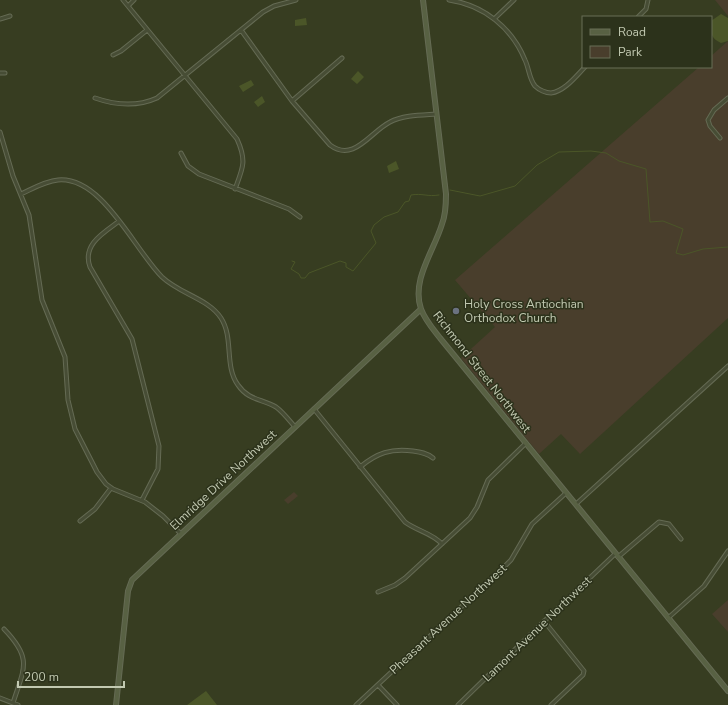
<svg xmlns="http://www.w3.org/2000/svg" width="728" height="705" font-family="'Nunito Sans',sans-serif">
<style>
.green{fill:#493e2c}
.water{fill:#4b5628}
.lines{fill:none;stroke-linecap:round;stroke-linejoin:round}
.stream{stroke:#4b5628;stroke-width:1}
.street-casing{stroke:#656b54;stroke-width:5}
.secondary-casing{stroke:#656b54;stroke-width:6}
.street{stroke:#474d35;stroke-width:3}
.secondary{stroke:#586143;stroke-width:4}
.worship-dot{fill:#6b7280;stroke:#2c321b;stroke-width:1.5}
.labels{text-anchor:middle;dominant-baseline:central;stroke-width:3;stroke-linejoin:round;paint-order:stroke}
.poi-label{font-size:12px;fill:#c2c9b1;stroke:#2c321b;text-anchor:start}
.street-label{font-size:12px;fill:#c2c9b1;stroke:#2c321b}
</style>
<rect width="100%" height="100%" fill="#373d21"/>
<!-- green -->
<path class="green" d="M715,0H728V16Z
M728,41V318L580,454L561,434L539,454L461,358L495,327L455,280L699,67H711V56Z
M294,492L298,496L288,504L284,500Z
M728,600V632L712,614Z"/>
<!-- water -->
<path class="water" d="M721,14L728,18V41L721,43C710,38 711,33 711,21Z
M306,18L307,25L295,26V20Z
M358,71L364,77L357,84L351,79Z
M251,80L254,85L243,92L239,86Z
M262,96L265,102L258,107L254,102Z
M396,161L399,169L389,173L387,166Z
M206,691L217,705H187Z"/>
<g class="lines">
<!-- stream -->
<path class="stream" d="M450,190L480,196L515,186L537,165L559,152L591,151L606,153L619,161L646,169L650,222L663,221L683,229L676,253L683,255L703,249L728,247
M292,261L295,262L291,269L299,274L301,278H305L309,273L340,261L346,263V267L353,271L376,243L371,231L374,225L384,217L398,212L405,202L409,201L411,195C423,193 427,197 439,195"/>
<!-- street casing -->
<g class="street-casing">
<path id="street" d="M123,0L237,139C247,161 243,168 235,189
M449,0C484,5 512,28 525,60C529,68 529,79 535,86C539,90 546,93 551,93C565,91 576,76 585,67
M128,6L134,0
M638,17L646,9L648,0
M0,19L10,16
M494,19L514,0
M241,30L292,101L330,145C354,163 370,132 390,122C403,115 422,115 436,114
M113,55L121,51L147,30
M0,73H5
M95,98C115,105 137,107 157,98L263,12L274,6L296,0
M292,101L342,58
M0,132L13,176L29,215L42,300L65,357L68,400L75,429L97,472L106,484L113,489L145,502L163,516L181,534
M720,138L710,126L708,120L714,110L728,98
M181,153L188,166L199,174L289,209L300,217
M21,194C32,189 45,181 58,180C102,176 134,249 162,277C180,294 209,299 221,318C234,338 224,366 238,385C248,400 262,399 276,407C283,412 289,420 295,427
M118,222C103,233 82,245 90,267L132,339L159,446L158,469L142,500
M314,409L405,522C417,531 432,533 442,544
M360,467C377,453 391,448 413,451C420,452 427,453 433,458
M576,504L728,366
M80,521L95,509L111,488
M618,557L659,522L669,524L681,539
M378,592L395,585L405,578L470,518L477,507L488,480L526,443
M668,618L704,586L728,551
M544,621L584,671L583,675L551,705
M4,629C33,659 24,668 13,703
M378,685L397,705
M0,698L18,705
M356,705L504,567L511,560L532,524L566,493
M458,705L538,627L615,554"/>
</g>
<!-- secondary casing -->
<g class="secondary-casing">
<path id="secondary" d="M423,0L446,194C446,204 446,214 442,224C434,251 411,280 421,309C425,320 433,329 440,338L728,691
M116,705L128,591L132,580L421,309"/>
</g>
<!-- street -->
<use href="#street" class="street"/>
<!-- secondary -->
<use href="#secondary" class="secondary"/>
</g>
<!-- markers -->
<circle class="worship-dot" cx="456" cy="311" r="4"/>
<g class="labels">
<!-- poi labels -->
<g class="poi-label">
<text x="464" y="304">Holy Cross Antiochian<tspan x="464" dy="14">Orthodox Church</tspan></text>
</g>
<!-- street labels -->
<g class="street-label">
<text transform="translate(482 372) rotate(52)">Richmond Street Northwest</text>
<text transform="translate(223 480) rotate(-43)">Elmridge Drive Northwest</text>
<text transform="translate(448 619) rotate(-43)">Pheasant Avenue Northwest</text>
<text transform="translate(537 629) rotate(-44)">Lamont Avenue Northwest</text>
</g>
</g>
<!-- legend -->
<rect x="582" y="16" width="130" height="52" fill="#2c321b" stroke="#686e57"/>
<rect x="590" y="29" width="20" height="6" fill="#586143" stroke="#686e57"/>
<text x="618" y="36" font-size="12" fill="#c2c9b1">Road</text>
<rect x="590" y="46" width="20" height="12" fill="#493e2c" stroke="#686e57"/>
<text x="618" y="56" font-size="12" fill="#c2c9b1">Park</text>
<!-- scale -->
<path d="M18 681v6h106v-6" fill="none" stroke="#c2c9b1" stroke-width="2"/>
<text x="24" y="681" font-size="12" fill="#c2c9b1" stroke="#2c321b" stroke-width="3" paint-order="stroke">200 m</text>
</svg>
